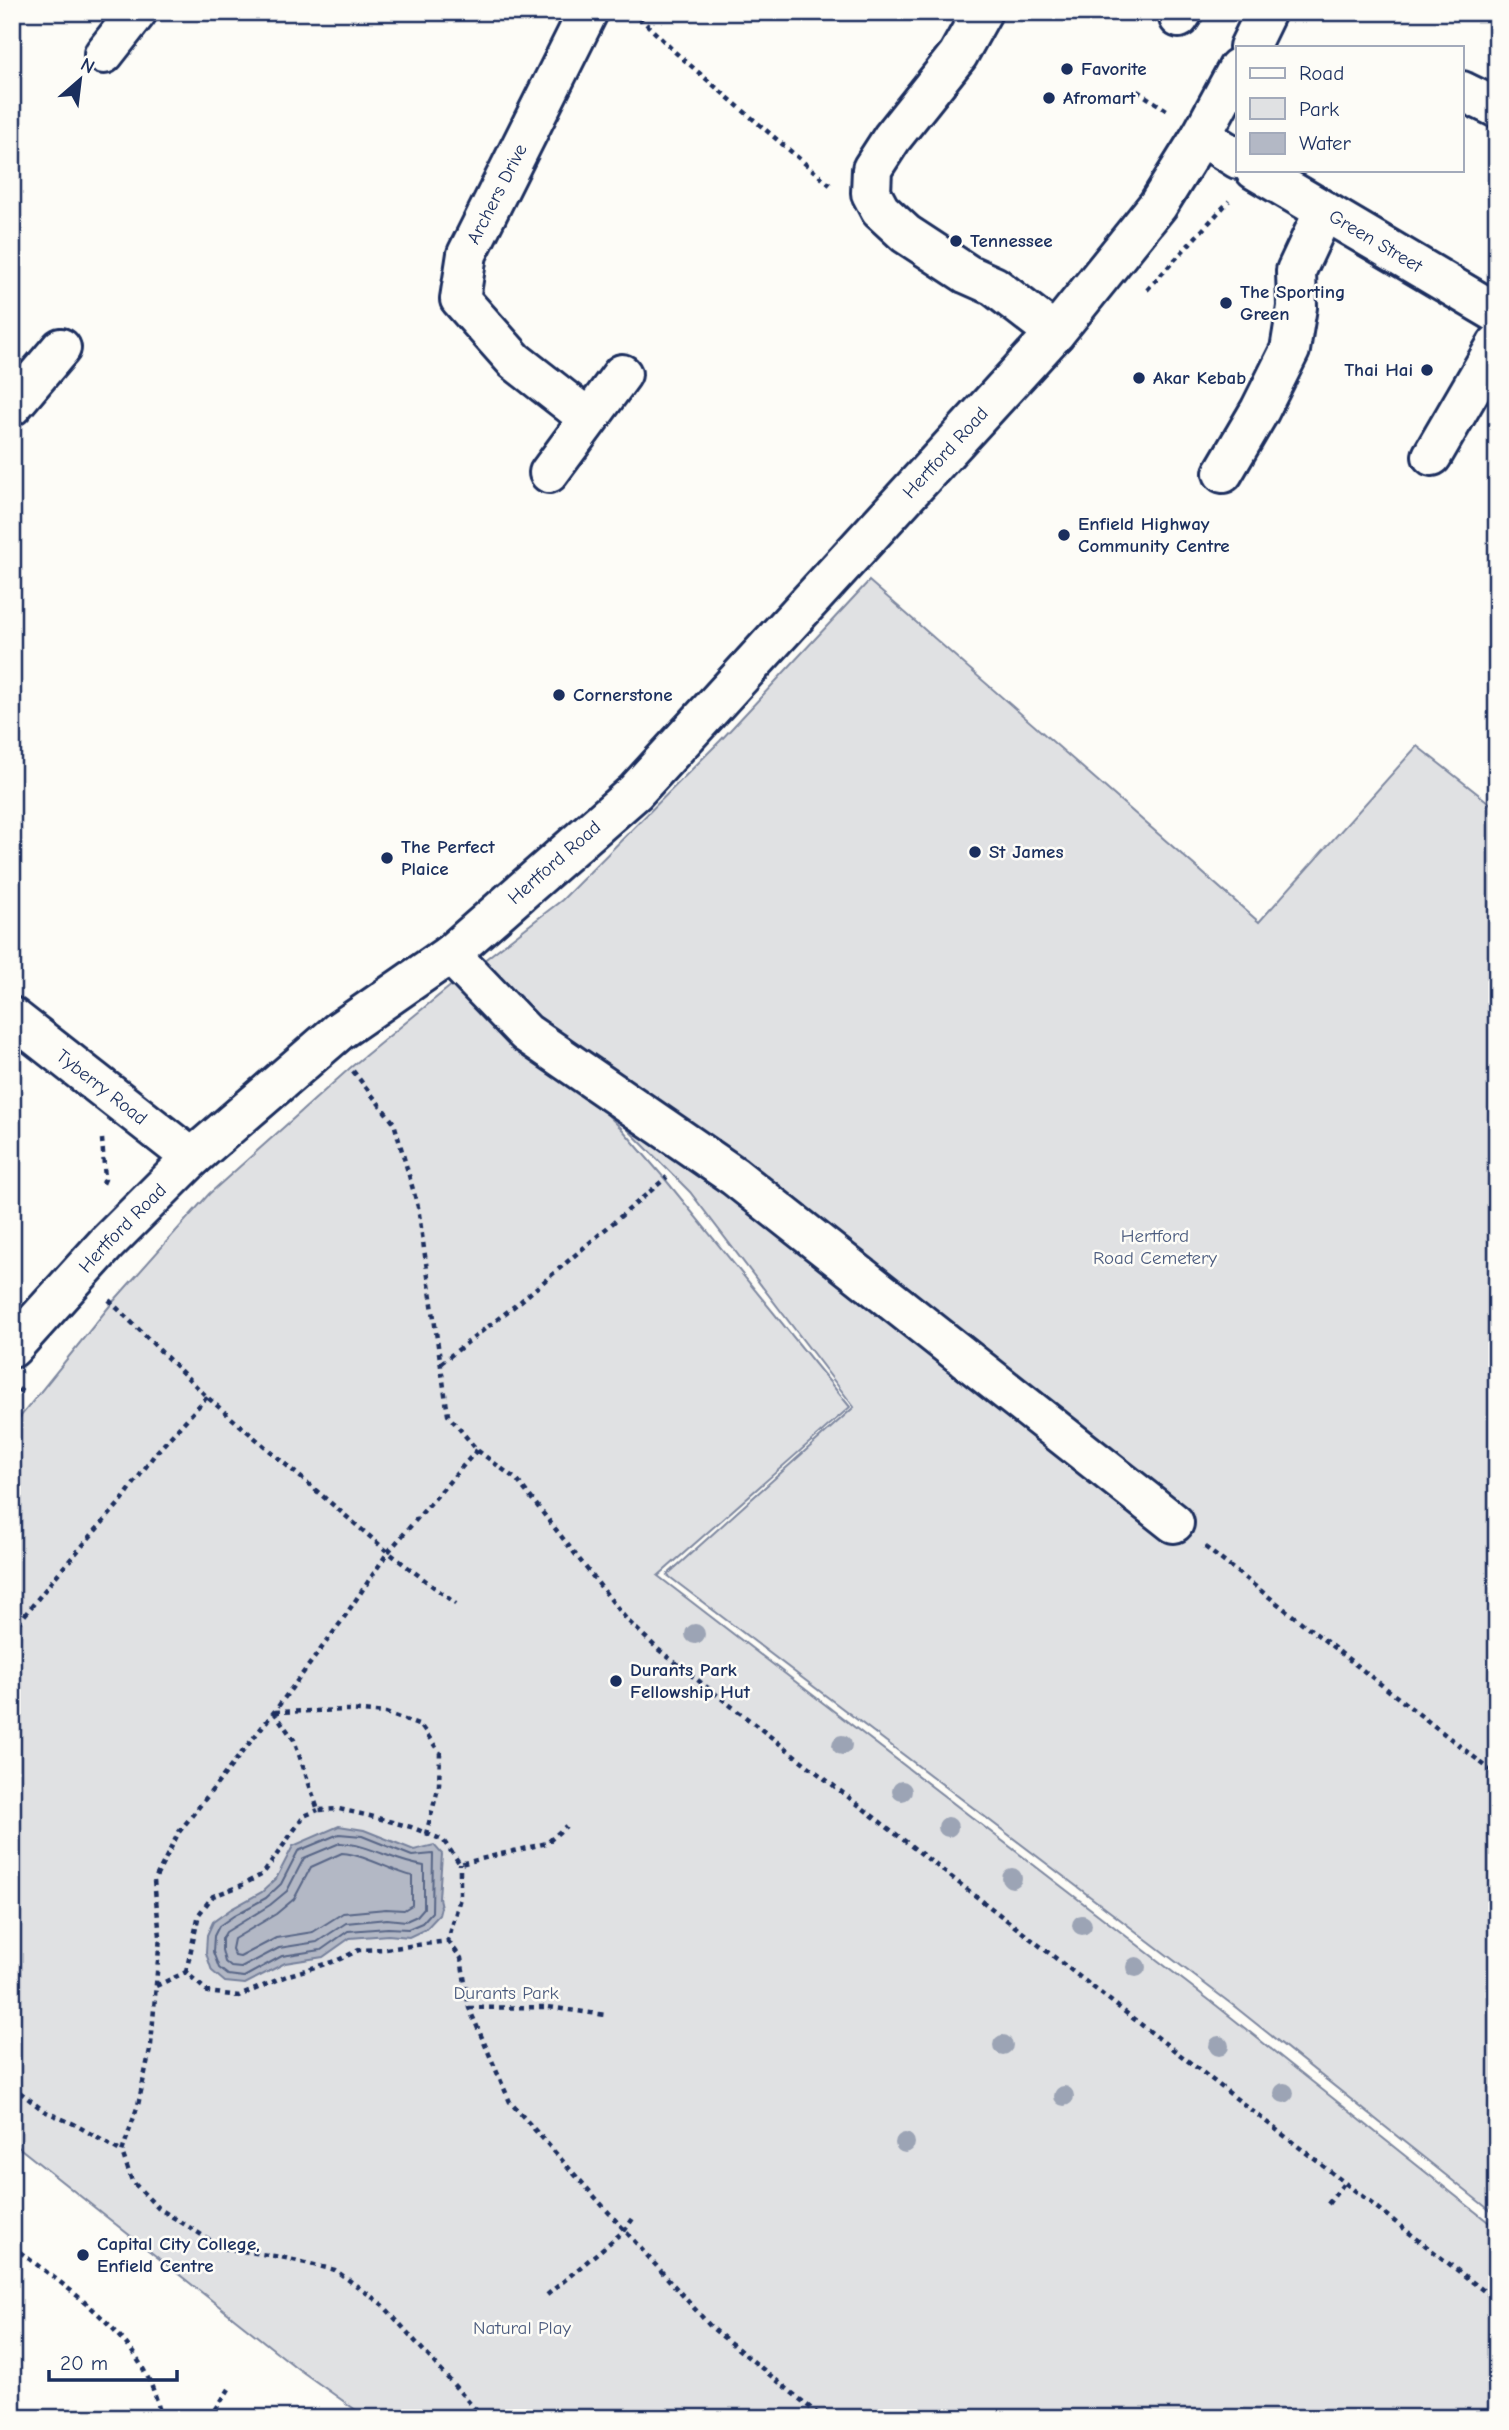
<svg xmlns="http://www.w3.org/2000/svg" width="1509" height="2430" font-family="'Comic Neue',sans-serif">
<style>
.green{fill:#e0e1e3;stroke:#7e88a0;stroke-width:2}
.water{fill:#b3b8c5;stroke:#76819c;stroke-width:2}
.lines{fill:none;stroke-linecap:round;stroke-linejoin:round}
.shore{stroke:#586687;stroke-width:2}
.minor-casing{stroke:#1b2f5e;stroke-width:44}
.major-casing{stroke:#1b2f5e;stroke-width:44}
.path{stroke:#1b2f5e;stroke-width:4.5;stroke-dasharray:5 5;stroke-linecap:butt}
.minor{stroke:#fdfcf7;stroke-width:38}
.major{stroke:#fdfcf7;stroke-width:38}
.tree{fill:#9ca4b5}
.poi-dot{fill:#1b2f5e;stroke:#fdfcf7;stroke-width:2.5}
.labels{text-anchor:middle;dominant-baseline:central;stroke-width:5;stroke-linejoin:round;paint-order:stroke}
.poi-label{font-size:19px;font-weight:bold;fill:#1b2f5e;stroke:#fdfcf7;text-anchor:start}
.street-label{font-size:19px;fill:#1b2f5e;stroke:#fdfcf7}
.park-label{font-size:19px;fill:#4c5c7f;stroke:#fdfcf7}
</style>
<rect width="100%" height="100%" fill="#fdfcf7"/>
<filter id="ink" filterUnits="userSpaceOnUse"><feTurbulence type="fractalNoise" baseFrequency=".0143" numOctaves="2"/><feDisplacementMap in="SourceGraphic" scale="14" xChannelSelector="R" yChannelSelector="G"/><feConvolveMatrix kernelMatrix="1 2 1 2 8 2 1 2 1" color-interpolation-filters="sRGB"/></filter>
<g filter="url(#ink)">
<!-- green -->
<path class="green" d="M869,581L1259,922L1417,746L1497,809V2216L1234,2006L667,1575L854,1407L690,1192L470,971L562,900L720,741Z
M464,975L622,1129L665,1179L850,1407L658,1576L1217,2006L1497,2229V2418H367L297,2368L12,2142V1427L112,1303L209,1194L350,1068Z"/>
<!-- water -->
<path class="water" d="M339,1826L364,1830L414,1850L434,1845L442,1854L439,1898L441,1907L439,1915L426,1929L409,1937L388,1935L350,1938L323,1957L285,1963L245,1984L225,1982L212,1971L206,1953L207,1935L213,1922L231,1909L262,1892L276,1879L293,1846Z"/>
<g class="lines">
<!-- shore -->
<path class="shore" d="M339,1834L362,1836L412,1856L433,1854L432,1912L422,1923L408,1929L388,1928L348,1931L321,1950L282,1956L244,1977L228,1975L219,1968L213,1952L214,1936L219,1926L235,1915L266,1898L281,1884L298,1851Z
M340,1843C369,1844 394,1862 424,1866V1908L417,1916L406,1921L387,1919L346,1923L317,1942L279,1948L241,1968L231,1967L225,1962L222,1950V1939L226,1932L270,1905L287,1891L304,1858Z
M342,1853C366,1855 389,1870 412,1876V1905L404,1910L386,1909L343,1913L313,1932L276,1938L240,1957L235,1956L232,1949L234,1939L276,1914L294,1899L311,1867Z"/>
<!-- minor casing -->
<g class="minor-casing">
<g id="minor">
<path d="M588,12L467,254L460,299L515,361L588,418"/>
<path d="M982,12L958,55L892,138L872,169L871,193L880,210L906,234L967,274L994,286L1055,333"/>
<path d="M1179,18L1183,12"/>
<path d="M104,54L137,12"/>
<path d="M1462,91L1497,108"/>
<path d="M1201,136L1238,159"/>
<path id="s1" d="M1255,170L1497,313"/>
<path d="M12,406L61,348"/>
<path d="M1432,456L1497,344"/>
<path d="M549,473L622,374"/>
<path d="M1223,473L1260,410L1290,350L1297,307L1296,271L1324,211"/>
<path d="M450,954L526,1033L734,1176L1174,1523"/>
<path id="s2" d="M12,1017L192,1158"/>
</g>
</g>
<!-- major casing -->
<g class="major-casing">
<g id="major">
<path d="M1249,47L1266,12"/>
<path id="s3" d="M12,1348L106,1244L192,1158L339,1031L450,954L635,792L1055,333L1158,205L1201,136L1238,68"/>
</g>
</g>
<!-- path -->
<path class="path" d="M629,14L642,20L676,53L830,185
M1137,91L1170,112
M1147,290L1229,201
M353,1071L394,1123L418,1207L448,1415L477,1450L517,1480L627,1620L659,1650L1497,2301
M102,1139L105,1179L102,1186
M109,1300L207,1397L388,1552L456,1604
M441,1363L521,1301L667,1177
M12,1400L22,1388
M477,1450L388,1552L341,1622L274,1712L179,1832L154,1881L160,1936L151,2045L138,2105L122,2152L132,2181L158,2208L223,2248L281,2257L335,2270L383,2305L483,2418
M1205,1547L1497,1775
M12,1631L56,1576L123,1499L155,1454L207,1397
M274,1712L294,1740L318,1810L339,1809L370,1816L411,1827L443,1840L460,1864L547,1843L566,1826
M275,1712L349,1710L386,1713L421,1726L440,1753L439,1785L426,1834
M448,1941L461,1958L469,2008L510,2102L711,2327L823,2418
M186,1972L199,1914L213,1896L240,1886L263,1874L304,1816L318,1810
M156,1986L186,1972L208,1992L239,1996L289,1975L338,1960L359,1950L386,1949L448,1941L460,1898V1864
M469,2008L548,2007L605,2015
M12,2086L44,2111L74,2124L122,2152
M1328,2204L1345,2182
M12,2246C72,2292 147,2338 161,2418
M547,2295L625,2230L634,2217
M161,2413L190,2415L194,2418
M210,2418L229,2389"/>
<!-- minor -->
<use href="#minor" class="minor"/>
<!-- major -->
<use href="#major" class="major"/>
</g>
<!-- trees -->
<g class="tree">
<circle cx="695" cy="1634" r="10"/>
<circle cx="842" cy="1745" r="10"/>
<circle cx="902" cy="1791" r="10"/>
<circle cx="948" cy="1827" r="10"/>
<circle cx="1012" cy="1878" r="10"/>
<circle cx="1082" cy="1925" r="10"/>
<circle cx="1136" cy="1967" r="10"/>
<circle cx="1003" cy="2045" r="10"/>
<circle cx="1219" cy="2046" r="10"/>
<circle cx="1284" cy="2093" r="10"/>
<circle cx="1064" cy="2096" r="10"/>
<circle cx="905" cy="2143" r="10"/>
</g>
</g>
<!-- markers -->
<g class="poi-dot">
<circle cx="1067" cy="69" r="7"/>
<circle cx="1049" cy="98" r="7"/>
<circle cx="956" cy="241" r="7"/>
<circle cx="1226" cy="303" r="7"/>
<circle cx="1427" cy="370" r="7"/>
<circle cx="1139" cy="378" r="7"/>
<circle cx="1064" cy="535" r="7"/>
<circle cx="559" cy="695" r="7"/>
<circle cx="975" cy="852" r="7"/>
<circle cx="387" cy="858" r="7"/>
<circle cx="616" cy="1681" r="7"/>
<circle cx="83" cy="2255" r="7"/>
</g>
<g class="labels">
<!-- poi labels -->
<g class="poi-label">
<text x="1081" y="69">Favorite</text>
<text x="1063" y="98">Afromart</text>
<text x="970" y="241">Tennessee</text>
<text x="1240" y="292">The Sporting<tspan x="1240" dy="22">Green</tspan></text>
<text x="1413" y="370" text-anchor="end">Thai Hai</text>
<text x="1153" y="378">Akar Kebab</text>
<text x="1078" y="524">Enfield Highway<tspan x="1078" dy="22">Community Centre</tspan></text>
<text x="573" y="695">Cornerstone</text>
<text x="401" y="847">The Perfect<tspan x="401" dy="22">Plaice</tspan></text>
<text x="989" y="852">St James</text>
<text x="630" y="1670">Durants Park<tspan x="630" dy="22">Fellowship Hut</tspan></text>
<text x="97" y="2244">Capital City College,<tspan x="97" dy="22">Enfield Centre</tspan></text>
</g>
<!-- street labels -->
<g class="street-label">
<text transform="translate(497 194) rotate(-63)">Archers Drive</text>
<text stroke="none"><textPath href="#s1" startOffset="140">Green Street</textPath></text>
<text stroke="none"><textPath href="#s3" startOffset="1297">Hertford Road</textPath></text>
<text stroke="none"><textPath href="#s3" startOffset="730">Hertford Road</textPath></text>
<text stroke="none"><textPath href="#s2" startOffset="114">Tyberry Road</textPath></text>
<text stroke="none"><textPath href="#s3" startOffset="163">Hertford Road</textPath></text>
</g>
<!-- park labels -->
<g class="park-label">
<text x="1155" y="1236">Hertford<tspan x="1155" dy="22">Road Cemetery</tspan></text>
<text x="506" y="1993">Durants Park</text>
<text x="522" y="2328">Natural Play</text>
</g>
</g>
<!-- margin -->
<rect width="1509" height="2430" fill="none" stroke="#fdfcf7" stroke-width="42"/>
<rect x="21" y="21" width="1467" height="2388" fill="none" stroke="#1b2f5e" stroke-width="2.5" filter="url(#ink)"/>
<!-- legend -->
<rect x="1236" y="46" width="228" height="126" fill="#fdfcf7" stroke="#a3aaba" stroke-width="2"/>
<rect x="1250" y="68" width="35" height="10" fill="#fdfcf7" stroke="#a3aaba" stroke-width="2"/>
<text x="1299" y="80" font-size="21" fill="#1b2f5e">Road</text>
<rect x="1250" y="98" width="35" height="21" fill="#e0e1e3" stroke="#a3aaba" stroke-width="2"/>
<text x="1299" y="116" font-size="21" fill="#1b2f5e">Park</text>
<rect x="1250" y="133" width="35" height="21" fill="#b3b8c5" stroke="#a3aaba" stroke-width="2"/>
<text x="1299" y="150" font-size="21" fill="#1b2f5e">Water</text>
<!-- north arrow -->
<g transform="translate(80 80) rotate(28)" stroke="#fdfcf7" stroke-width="5" paint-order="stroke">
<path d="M0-5L12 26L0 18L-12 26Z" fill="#1b2f5e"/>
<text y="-10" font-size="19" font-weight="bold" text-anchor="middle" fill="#1b2f5e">N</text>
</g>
<!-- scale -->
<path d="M49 2370v10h128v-10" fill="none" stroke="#1b2f5e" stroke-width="3.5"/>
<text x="60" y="2370" font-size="21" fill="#1b2f5e" stroke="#fdfcf7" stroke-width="5" paint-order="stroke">20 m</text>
</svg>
